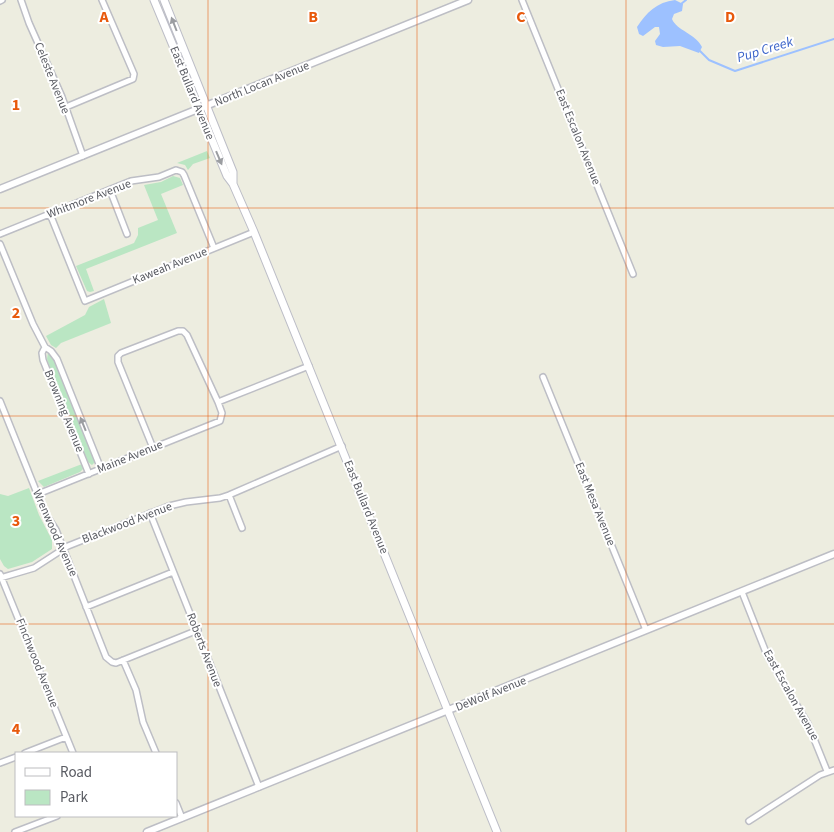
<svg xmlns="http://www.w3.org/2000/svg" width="834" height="832" font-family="'Source Sans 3',sans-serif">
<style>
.green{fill:#bae6c3}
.water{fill:#9dc1ff}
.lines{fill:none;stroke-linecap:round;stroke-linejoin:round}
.stream{stroke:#9dc1ff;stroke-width:2}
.minor-casing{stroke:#bdbec5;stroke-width:8}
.tertiary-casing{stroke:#bdbec5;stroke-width:9}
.secondary-casing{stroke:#bdbec7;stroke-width:9}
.minor{stroke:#fff;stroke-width:5}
.tertiary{stroke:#fff;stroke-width:6}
.secondary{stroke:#fff;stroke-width:7}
.oneway{fill:#9b9da1}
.grid{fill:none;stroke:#e8590c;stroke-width:1;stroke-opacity:0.55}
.labels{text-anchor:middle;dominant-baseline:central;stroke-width:4;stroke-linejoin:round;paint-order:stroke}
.street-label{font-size:12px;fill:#595b62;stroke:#fff}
.water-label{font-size:14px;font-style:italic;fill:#3a63c9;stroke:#fff}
.grid-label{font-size:16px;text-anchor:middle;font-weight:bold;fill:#e8590c;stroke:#fff;stroke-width:4;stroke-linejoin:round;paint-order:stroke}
</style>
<rect width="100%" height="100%" fill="#edede0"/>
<!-- green -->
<path class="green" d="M207,151L210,158L193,164L188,170L185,165L177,163Z
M173,176L180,178L183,185L161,194L177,233L86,269L94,291L90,292L87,291L76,266L134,243L138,235V228L158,220L144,185L161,182Z
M104,299L111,323L61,343L56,348L51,345L46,336L85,315L89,307Z
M48,352L55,362L95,459V462L92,465L88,462L49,365L47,359Z
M82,464L83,469L80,472L44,487L38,481Z
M29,488L39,515L52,540V549L32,562L8,569L4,566L0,559V494L8,496Z"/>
<!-- water -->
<path class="water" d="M675,0L683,4L682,11L674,14L672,19C677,31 695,33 702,47L699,53L680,46L663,47L656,45L655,41L660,34L659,27H655L643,36L639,34L637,27C646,13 657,2 675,0Z"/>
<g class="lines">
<!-- stream -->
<path class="stream" d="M681,4L686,0
M700,51L709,60L735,71L834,39"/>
<!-- minor casing -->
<g class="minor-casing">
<path id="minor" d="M21,0L29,23L62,97L83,156
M522,0L633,274
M0,1L2,0
M66,107L133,79L134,74L102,0
M110,190L127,234
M50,214L85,301L254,232
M0,234L131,181L159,177L176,170L182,172L184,175L214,248
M0,244L33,324L45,347L51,351L57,359L101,469
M45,347L42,353L43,360L89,474
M543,377L646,630
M0,401L45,513L56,530L106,657L112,662L116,663L198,630
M218,402L309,366
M38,494L220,421L222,413L218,402L187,335L183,331H178L121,353L118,356V362L153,448
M229,495L242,528
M150,513C187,604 222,696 259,787
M0,574L73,753
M0,578L34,568L68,546L169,506L186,502L220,498L229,495L342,446
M742,592L767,655L808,724L827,771
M86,607L173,572
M123,660L136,690L143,722L156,753
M25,753L66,737
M0,763L16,757
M176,803L182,818
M749,821L820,775L834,770
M15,832L57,816"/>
</g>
<!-- tertiary casing -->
<g class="tertiary-casing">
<path id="tertiary" d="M0,189L468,0
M147,832L834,554"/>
</g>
<!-- secondary casing -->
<g class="secondary-casing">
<path id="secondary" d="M154,0L227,176L233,184L254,232L497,832
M164,0L233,172V183"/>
</g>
<!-- minor -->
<use href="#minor" class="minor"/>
<!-- tertiary -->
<use href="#tertiary" class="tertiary"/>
<!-- secondary -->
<use href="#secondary" class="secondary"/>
</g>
<!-- one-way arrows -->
<defs><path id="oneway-solid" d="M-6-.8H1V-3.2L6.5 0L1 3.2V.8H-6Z" transform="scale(1.25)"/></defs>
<g class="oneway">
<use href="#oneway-solid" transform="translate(174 24) rotate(-111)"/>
<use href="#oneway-solid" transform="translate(219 158) rotate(67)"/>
<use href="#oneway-solid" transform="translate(83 424) rotate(-112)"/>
</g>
<!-- grid -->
<path class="grid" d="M208,0V832M417,0V832M626,0V832M0,208H834M0,416H834M0,624H834"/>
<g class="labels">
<!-- street labels -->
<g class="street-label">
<text transform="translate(52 78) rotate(68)">Celeste Avenue</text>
<text transform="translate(262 84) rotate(-22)">North Locan Avenue</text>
<text transform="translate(192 93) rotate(68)">East Bullard Avenue</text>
<text transform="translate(578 137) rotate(68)">East Escalon Avenue</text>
<text transform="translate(89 199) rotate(-21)">Whitmore Avenue</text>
<text transform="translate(170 266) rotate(-22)">Kaweah Avenue</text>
<text transform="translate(64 411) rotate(68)">Browning Avenue</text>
<text transform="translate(130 457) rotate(-22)">Maine Avenue</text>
<text transform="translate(595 504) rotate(68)">East Mesa Avenue</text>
<text transform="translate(366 507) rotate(68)">East Bullard Avenue</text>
<text transform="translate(127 523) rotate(-21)">Blackwood Avenue</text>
<text transform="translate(55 533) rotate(66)">Wrenwood Avenue</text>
<text transform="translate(204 650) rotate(69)">Roberts Avenue</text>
<text transform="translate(37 663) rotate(68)">Finchwood Avenue</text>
<text transform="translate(491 694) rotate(-22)">DeWolf Avenue</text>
<text transform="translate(791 695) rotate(61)">East Escalon Avenue</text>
</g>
<!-- water labels -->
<g class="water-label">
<text transform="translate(765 50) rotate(-17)">Pup Creek</text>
</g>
</g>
<g class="grid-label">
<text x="104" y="22">A</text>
<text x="313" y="22">B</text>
<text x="521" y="22">C</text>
<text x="730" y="22">D</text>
<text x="16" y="110">1</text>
<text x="16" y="318">2</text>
<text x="16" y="526">3</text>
<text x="16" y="734">4</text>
</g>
<!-- legend -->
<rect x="15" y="752" width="162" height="65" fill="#ffffff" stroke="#bdbdc0"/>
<rect x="25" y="768" width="25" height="8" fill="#ffffff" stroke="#bdbdc0"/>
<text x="60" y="777" font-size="15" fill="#595b62">Road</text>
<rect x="25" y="790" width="25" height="15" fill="#bae6c3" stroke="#bdbdc0"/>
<text x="60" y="802" font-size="15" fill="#595b62">Park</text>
</svg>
